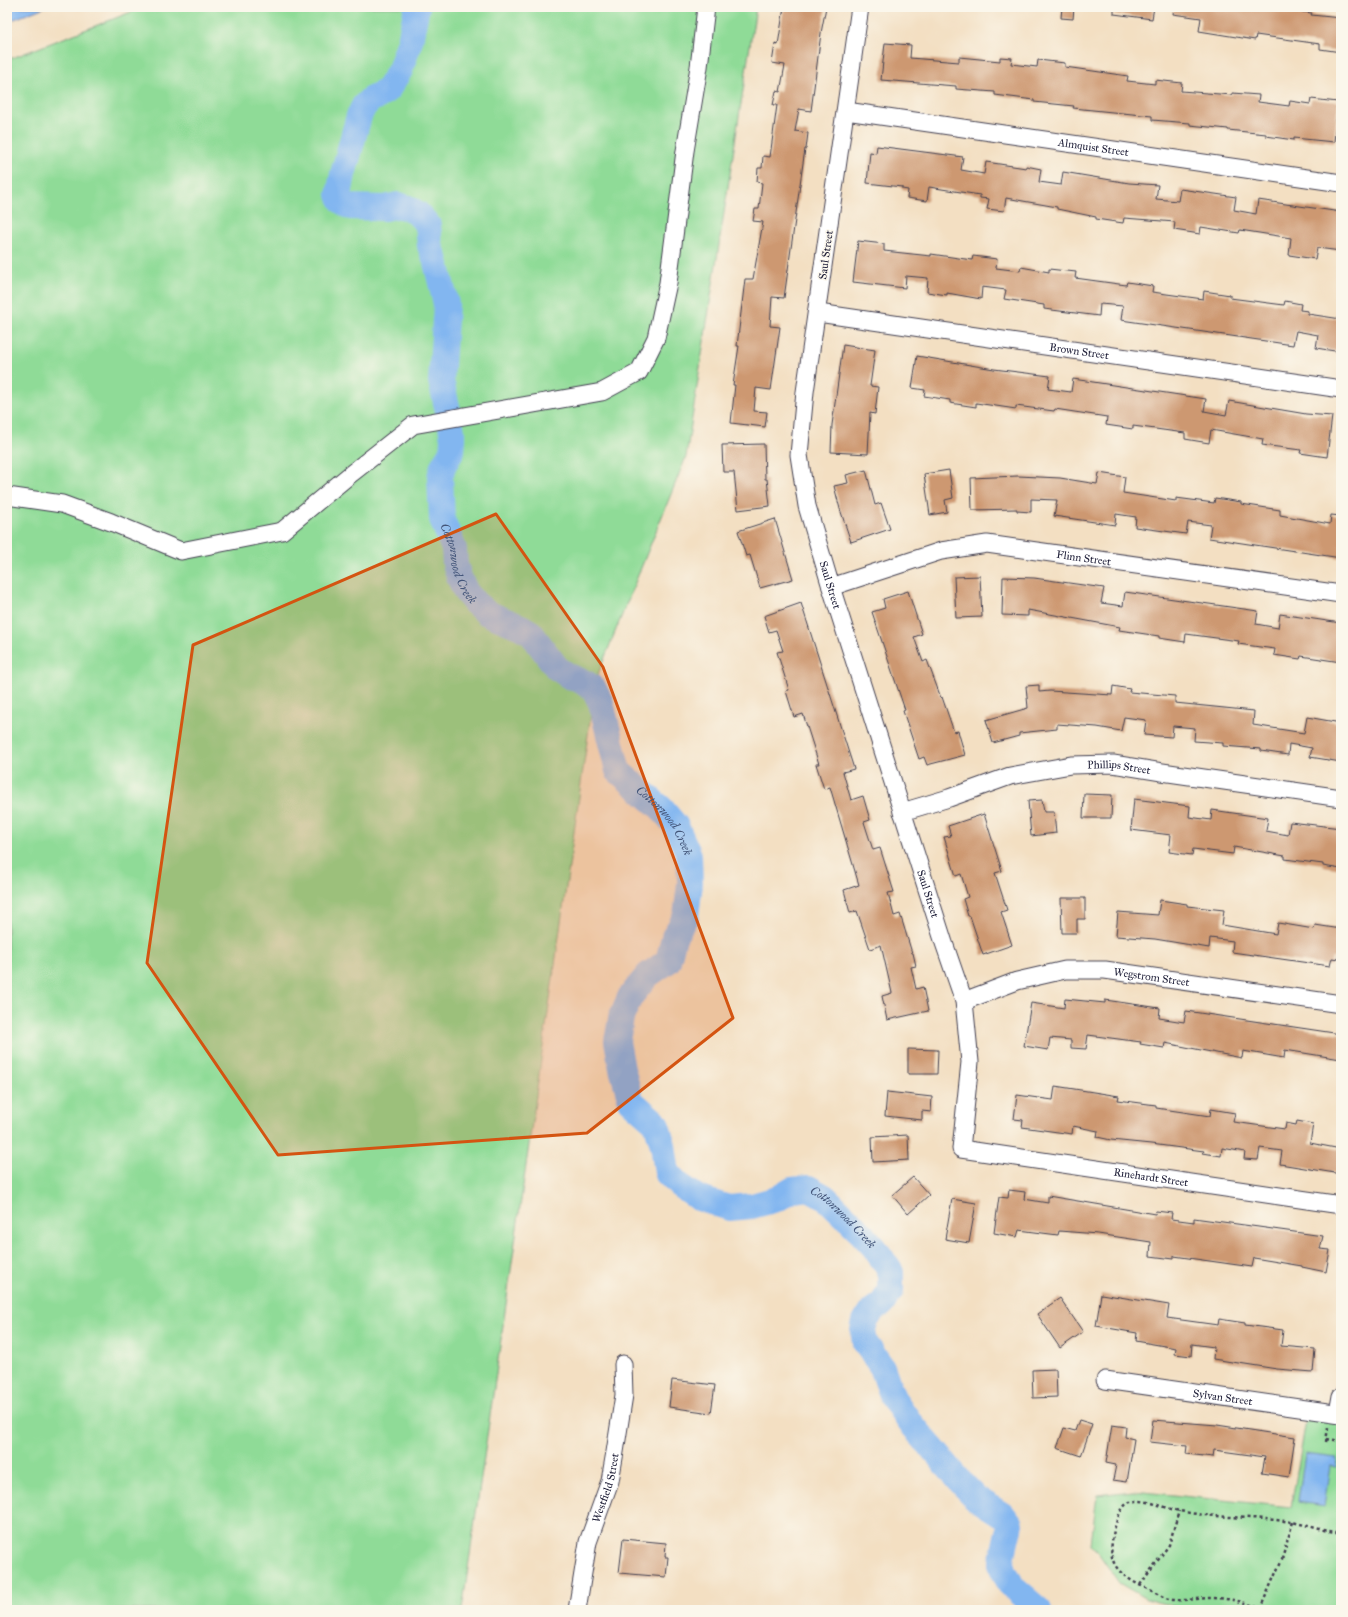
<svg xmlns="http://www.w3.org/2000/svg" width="1348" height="1617" font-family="'IM FELL Great Primer',serif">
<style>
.green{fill:#8fdb97;stroke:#587e69}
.water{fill:#82b6f0;stroke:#526c96}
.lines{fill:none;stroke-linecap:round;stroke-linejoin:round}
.river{stroke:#82b6f0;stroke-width:26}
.building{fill:#cd9871}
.minor-casing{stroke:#413e4f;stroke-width:19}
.path{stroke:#413e4f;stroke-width:2.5;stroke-dasharray:3 3;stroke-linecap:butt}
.minor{stroke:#fff;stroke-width:17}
.marked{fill:#d45411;fill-opacity:0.2;stroke:#d45411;stroke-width:3;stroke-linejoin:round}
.labels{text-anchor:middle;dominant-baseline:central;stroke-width:3;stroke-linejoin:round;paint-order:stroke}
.street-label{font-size:11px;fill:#22223b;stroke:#fbf7ec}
.water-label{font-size:12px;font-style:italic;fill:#44567a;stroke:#fbf7ec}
</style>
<rect width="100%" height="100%" fill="#fbf7ec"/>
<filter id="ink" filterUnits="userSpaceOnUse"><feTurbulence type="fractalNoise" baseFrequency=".025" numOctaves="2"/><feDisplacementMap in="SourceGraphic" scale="8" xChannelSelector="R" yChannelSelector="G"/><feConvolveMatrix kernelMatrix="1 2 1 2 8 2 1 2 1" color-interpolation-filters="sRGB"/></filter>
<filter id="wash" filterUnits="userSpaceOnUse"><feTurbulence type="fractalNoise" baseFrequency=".012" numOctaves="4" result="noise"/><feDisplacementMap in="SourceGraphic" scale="16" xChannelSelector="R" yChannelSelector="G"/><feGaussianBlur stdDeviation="0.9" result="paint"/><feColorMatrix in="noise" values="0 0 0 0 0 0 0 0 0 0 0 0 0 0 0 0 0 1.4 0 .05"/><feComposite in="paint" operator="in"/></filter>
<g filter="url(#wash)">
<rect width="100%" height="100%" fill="#f3dfc2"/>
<!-- green -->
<path class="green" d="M144,7H756L686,457L596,679L462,1610H7V60Z
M1307,1416L1341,1421V1610H1192L1170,1605L1146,1599L1119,1583L1097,1551L1091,1544L1097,1495L1133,1491L1291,1507Z"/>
<!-- water -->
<path class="water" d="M7,7H45L7,22Z
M1305,1454L1337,1458L1336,1467L1330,1466L1324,1506L1298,1502Z"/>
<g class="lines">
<!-- river -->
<g class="river">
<path d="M417,7L410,41L400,70L388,89L379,96L371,99L364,106L359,116L343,174L339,195L343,202L350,207L385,208L398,205L408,208L417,213L428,225L430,246L435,258L446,304L441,381L448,411"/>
<path id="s1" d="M451,426L453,439L452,451L443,466L440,477L442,519L454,549L455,564L459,577L466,592L475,603L487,613L521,627L531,633L557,668L569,676L586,683L594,689L601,703L618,771L661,808L676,826L689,855L690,883L686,916L674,937L668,961L648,975L630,997L621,1018L617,1041L622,1069L631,1101L656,1123L663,1145L667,1173L679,1185L698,1198L729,1208L752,1206L777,1199L792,1190L809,1188L825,1197L852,1223L874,1247L891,1272V1290L882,1304L872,1311L865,1322L863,1330L865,1343L882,1367L893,1398L909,1421L960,1481L976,1498L1004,1516L1010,1524L1002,1559V1568L1011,1586L1039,1610"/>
</g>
</g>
<g id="blocks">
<!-- building -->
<path class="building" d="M784,7H826L821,33L811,111L799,109L795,131L808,133L806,149H805L784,298L772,297L770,326L780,327L771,390L756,388L754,411L767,412L765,427L731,423L735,385H733L739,346H737L745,279H753L763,222L753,221L755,209H759L762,183L757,182L758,168H762L763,156L770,157L777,105H773L776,91L780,92L785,65L772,63L775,44L778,45Z
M1062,7H1074L1073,19L1061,18Z
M1114,7H1154L1152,19L1114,14Z
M1174,7H1302V12L1312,13L1311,15L1341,18V52L1320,49V44L1256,35L1255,40L1199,31L1201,18L1173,14Z
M885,43L911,45L910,58L959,62V57L1000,61V57L1012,58L1011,64L1037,67L1038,60L1065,63V67L1128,76L1127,81L1155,84V80L1182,83L1181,91L1232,95V93L1259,95L1258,102L1289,106L1290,101L1310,104L1311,99L1338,102L1334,142L1294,138V140L1266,136V134L1228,130V129L1190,125V123L1152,120V116L1073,108L1074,106L1034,102V100L995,95V92L956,89V86L881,80Z
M877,146L963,157L961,170L984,174L986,162L1026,168V166L1041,169L1039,182L1061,185L1063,172L1129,183L1158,185L1156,199L1178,201L1180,189L1236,197L1234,210L1256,214L1258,200L1341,212V251L1317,248L1315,259L1289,255L1291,238L1240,230L1239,233L1201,227L1200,234L1174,230L1175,222L1124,218L1123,223L1096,219V217L1057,209V207L1006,198L1004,211L987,209L989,199L980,198V195L929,187L927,201L907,198L908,190L902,189V187L867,183L870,152L876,153Z
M858,241L884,244V251L931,256V254L972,260L973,256L997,259L996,268L1020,271L1021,267L1049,272V269L1076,272L1075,278L1126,285L1127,282L1153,286L1152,292L1203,299L1204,291L1230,295V298L1284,305L1285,301L1301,304L1300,310L1308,311V314L1341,319V352L1316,348L1318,335L1296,331L1293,345L1121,320L1123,306L1100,304L1099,316L1044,309V305L1004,299L1006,290L982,287L981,299L947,293V295L927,292L928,278L906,276L905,288L853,282Z
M843,345L875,350L870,386L878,387L875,414L870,413L868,454L831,452L832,425Z
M917,356L994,369L1050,376L1048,389L1071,392L1073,379L1206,399L1204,411L1226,415L1229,401L1306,414L1332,416L1327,457L1300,453L1301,450L1262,445L1263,439L1211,430L1209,443L1185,439V433L1133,426V429L1106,425L1107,417L1055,409L1054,411L1016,406V409L976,403V407L950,403V400L924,396L925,390L912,388Z
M764,444L765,479H767L770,506L738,510L734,472H723L722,445Z
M866,470L875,505L881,503L890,529L851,542L840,509L834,486L848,483L846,475Z
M949,470L953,498L945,500L947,512L930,515L924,474Z
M1099,473L1125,477L1123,493L1176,501V498L1214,503L1215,498L1241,502V504L1280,510V515L1330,524L1331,515L1341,516V558L1209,538L1211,525L1188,522L1186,534L1135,527L1136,517L1116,514L1115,525L1054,516L1057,500L1031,499V512L1017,511V509L972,510L971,478L1018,476L1060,478L1097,484Z
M775,519L793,579L760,588L750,555L746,556L738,531Z
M980,576L982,617L956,618L954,577Z
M1003,577L1034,578L1104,588L1101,603L1123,606L1125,592L1258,611L1256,624L1278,628L1280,614L1341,623V662L1301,656L1300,659L1274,655L1275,649L1238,644L1239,641L1186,634L1185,642L1159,638V636L1119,630L1120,627L1028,610V616L1002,615Z
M908,591L922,634L914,637L923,662L927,660L941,698L942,697L954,732L958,731L965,755L927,765L924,757L919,759L903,711L905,710L872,612L885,608L883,599Z
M801,603L854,769L843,772L851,800L863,796L870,820L864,822L873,850L880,848L894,892L888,893L894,916L900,914L912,953H913L916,966L911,967L916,989L923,987L928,1011L887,1020L882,996L892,993L881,945L870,949L857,911L850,913L844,890L859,885L830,787L824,789L816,764H819L803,714L794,717L786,691L789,690L777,652L783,651L776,630L769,632L764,616Z
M1039,685V692L1050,691L1112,695L1113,686L1130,689L1129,692L1175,696V703L1254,711L1253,725L1304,733L1307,717L1341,723V762L1310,757L1312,748L1289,744L1288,755L1261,751V749L1223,746V743L1194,741L1195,728L1173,726L1172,737L1144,735L1146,720L1124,717L1121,731L1097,727L1057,724V729L1019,733V736L993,743L986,720L1028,708L1026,686Z
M1084,794L1112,795L1111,818H1083Z
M1134,799L1190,806L1189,817L1211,820L1212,810L1268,818L1266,831L1288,835L1290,822L1341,828V869L1323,866V864L1285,859V856L1234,847L1233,854L1193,849L1192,855L1169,852L1171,835L1131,830Z
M1042,800L1044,812H1054L1056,833L1031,836L1028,801Z
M984,814L1002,871L995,873L1007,910L1001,912L1012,945L983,955L970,916H968L963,899L968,897L961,874L956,876L944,837L951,836L948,826Z
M1061,898H1085V919H1077V933H1062Z
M1160,900L1187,904V906L1224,910L1222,925L1276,934L1278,923L1314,929L1315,925L1341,929L1338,959L1332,958L1330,966L1232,952L1233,941L1210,938L1209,948L1155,939L1116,936L1118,912L1158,915Z
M1065,999L1105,1003V1000L1160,1008L1159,1018L1184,1022L1186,1011L1341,1034V1059L1285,1050L1284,1058L1243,1051L1242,1058L1165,1043L1164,1048L1140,1044L1141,1042L1088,1035L1086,1049L1071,1048V1040L1050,1038L1048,1050L1024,1046L1031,1003L1064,1008Z
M908,1049L938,1050L937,1074H908Z
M1055,1086L1119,1096L1118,1100L1156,1105V1108L1210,1116L1211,1109L1235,1113L1233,1122L1285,1129L1286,1123L1296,1125L1297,1121L1313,1124L1310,1143L1341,1149V1174L1280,1164L1282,1151L1260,1148L1258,1160L1244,1159L1245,1152L1222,1148L1221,1156L1203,1153L1204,1151L1151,1144L1111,1140L1097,1137L1098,1131L1073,1126L1072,1134L1022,1127L1023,1120L1014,1119L1017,1095L1053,1100Z
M887,1092L932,1097L931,1112L922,1111V1120L885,1116Z
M908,1135L909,1160L873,1162L872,1137Z
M913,1177L929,1195L908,1214L892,1195Z
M1009,1190L1025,1192L1024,1199L1048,1203V1196L1155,1214L1156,1211L1172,1213L1171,1219L1194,1222V1218L1323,1236L1320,1249L1330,1250L1326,1272L1302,1267V1266L1254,1258L1252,1267L1174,1256V1259L1150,1256L1151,1242L1098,1234L1059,1231L1058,1235L1019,1230L1017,1237L994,1233L999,1197L1008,1198Z
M952,1199L976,1203L969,1243L945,1239Z
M1101,1294L1169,1305L1167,1318L1218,1325L1219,1319L1245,1323V1325L1283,1330L1281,1346L1315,1349L1313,1372L1277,1369L1213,1359L1214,1347L1192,1344L1191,1356L1175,1354L1176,1348L1136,1341L1137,1333L1096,1326Z
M1060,1298L1083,1332L1060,1348L1037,1314Z
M1056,1369L1057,1397L1033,1398L1032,1370Z
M672,1380L715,1385L711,1413L669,1407Z
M1079,1420L1092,1424L1081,1456L1057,1448L1064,1428L1075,1431Z
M1153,1420L1217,1425L1295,1437L1289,1477L1262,1473L1265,1457L1214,1450L1213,1457L1186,1454L1187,1446L1150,1442Z
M1112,1425L1126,1427L1125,1437L1134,1439L1127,1482L1113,1480L1116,1465L1106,1463Z
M623,1539L666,1543L665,1557H668L666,1577L619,1573Z"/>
</g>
</g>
<g filter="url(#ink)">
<use href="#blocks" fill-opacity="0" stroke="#413e4f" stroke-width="1"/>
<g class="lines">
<!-- minor casing -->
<g class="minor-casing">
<g id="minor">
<path id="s2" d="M860,7L805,392L799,455L807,506L831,587L944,943L964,1001L970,1062L961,1149L1341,1205"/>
<path id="s3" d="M846,111L1341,183"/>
<path id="s4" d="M818,313L1341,389"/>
<path d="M7,496L62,504L111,522L181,551L282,531L352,473L413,425L602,392L639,372L656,338L668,283L685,151L699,67L706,7"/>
<path id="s5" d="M831,587L941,551L987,544L1341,594"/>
<path id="s6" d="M902,812L949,798L1010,776L1071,765L1113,764L1162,772L1341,798"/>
<path id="s7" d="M964,1001L1017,981L1065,970H1105L1341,1004"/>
<path id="s8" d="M1105,1380L1341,1414"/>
<path d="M1338,1413L1341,1396"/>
<path id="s9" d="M577,1610L588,1542L610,1481L615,1452L624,1395L623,1364"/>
</g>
</g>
<!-- path -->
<path class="path" d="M1326,1439L1341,1441
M1326,1442L1328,1427
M1140,1585L1169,1545L1179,1511
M1260,1609L1282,1559L1293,1522
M1263,1610C1246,1602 1230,1598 1210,1598C1199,1598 1186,1601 1174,1600C1166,1599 1159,1595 1152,1591C1137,1584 1116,1575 1112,1557C1109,1545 1117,1506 1130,1502C1147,1498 1163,1508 1180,1511C1216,1519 1254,1516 1291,1522C1304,1524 1329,1533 1341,1532"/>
<!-- minor -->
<use href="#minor" class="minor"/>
</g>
</g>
<!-- marked area -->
<path class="marked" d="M496,514L603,667L733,1018L587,1133L278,1155L147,963L193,645Z"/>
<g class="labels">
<!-- street labels -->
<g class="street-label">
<text stroke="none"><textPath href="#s3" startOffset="250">Almquist Street</textPath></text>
<text transform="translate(826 255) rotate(-82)">Saul Street</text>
<text stroke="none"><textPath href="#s4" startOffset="264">Brown Street</textPath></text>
<text stroke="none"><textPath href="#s5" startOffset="260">Flinn Street</textPath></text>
<text stroke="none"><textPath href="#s2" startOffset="586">Saul Street</textPath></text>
<text stroke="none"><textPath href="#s6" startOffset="224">Phillips Street</textPath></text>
<text stroke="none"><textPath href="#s2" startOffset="910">Saul Street</textPath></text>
<text stroke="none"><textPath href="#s7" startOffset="193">Wegstrom Street</textPath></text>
<text stroke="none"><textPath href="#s2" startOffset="1364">Rinehardt Street</textPath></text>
<text stroke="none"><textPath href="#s8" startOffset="119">Sylvan Street</textPath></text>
<text stroke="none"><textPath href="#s9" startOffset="126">Westfield Street</textPath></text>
</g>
<!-- water labels -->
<g class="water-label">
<text stroke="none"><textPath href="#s1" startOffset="144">Cottonwood Creek</textPath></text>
<text stroke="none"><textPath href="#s1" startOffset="493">Cottonwood Creek</textPath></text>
<text stroke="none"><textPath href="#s1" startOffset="1093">Cottonwood Creek</textPath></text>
</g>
</g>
<!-- margin -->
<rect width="1348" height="1617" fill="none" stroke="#fbf7ec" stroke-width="24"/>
</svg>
